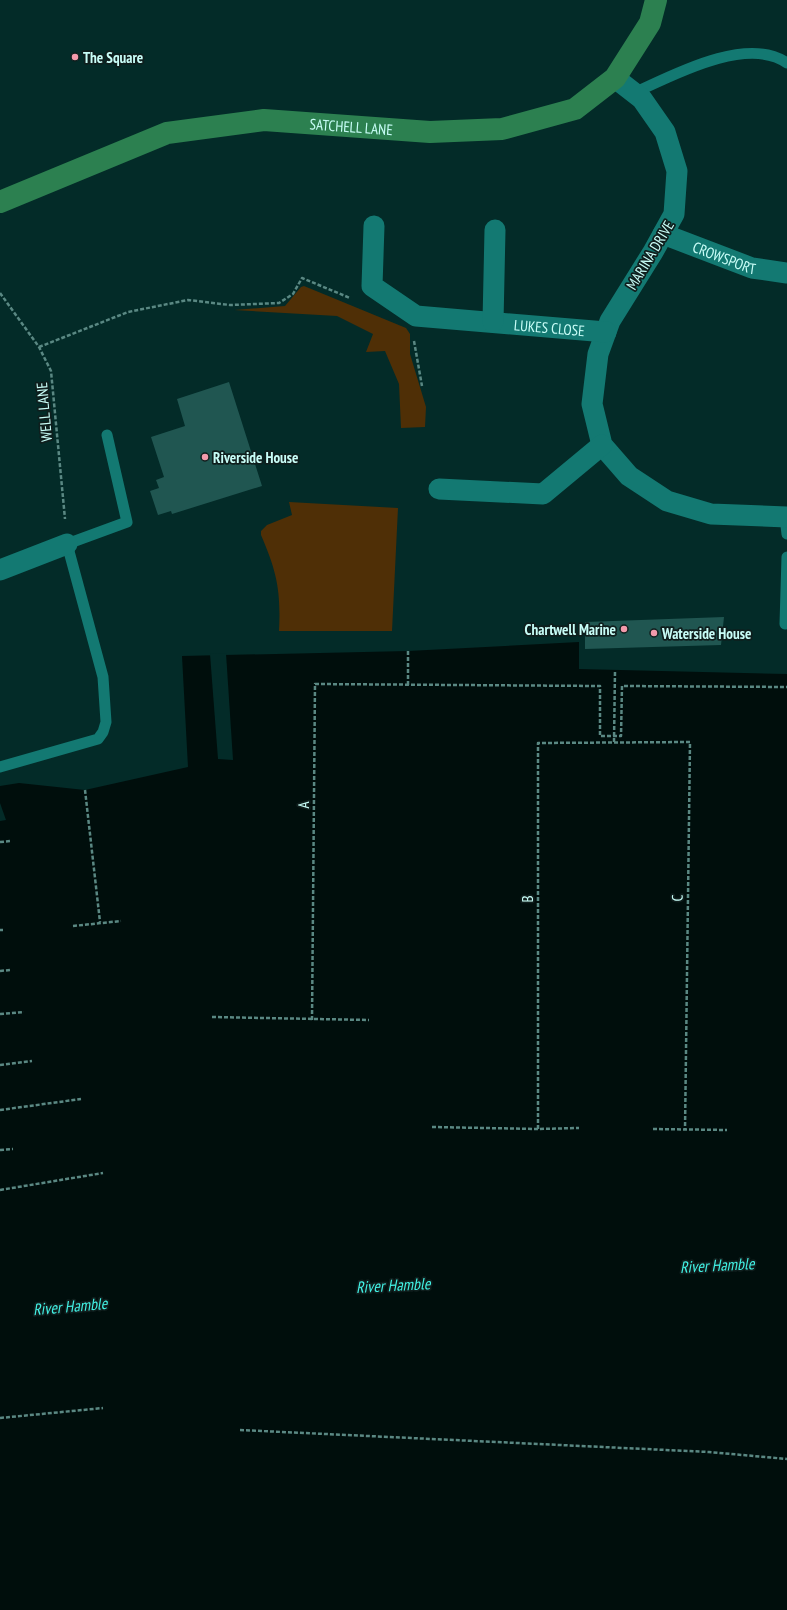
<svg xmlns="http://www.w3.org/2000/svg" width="787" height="1610" font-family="'PT Sans Narrow',sans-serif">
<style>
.green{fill:#4f2f06}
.water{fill:#000e0c}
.pier{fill:#032b28}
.building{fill:#205651}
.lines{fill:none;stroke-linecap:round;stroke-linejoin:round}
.path{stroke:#5a8883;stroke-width:2.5;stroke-dasharray:4 2;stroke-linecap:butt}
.lane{stroke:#137972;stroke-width:11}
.street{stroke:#137972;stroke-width:21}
.secondary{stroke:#2c8050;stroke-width:22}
.poi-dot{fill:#f39aab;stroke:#0f1e1d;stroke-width:1.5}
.labels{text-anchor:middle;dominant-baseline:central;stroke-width:3.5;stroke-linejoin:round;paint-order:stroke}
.poi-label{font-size:15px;font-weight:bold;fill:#c8fdf7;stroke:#0f1e1d;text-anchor:start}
.street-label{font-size:15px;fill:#c8fdf7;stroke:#0f1e1d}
.water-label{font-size:16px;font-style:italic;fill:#42f1e4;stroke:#0f1e1d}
</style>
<rect width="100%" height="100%" fill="#032b28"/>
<!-- green -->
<path class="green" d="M304,286L406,328L410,334V354L426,407L425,427L401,428L399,384L385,351L366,352L373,334L337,316L234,310L285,306L301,287Z
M289,502L398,508L392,631H279C281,591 277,572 261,535V531L267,525L292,515Z"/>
<!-- water -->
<path class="water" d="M579,642V669L787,674V1610H0V821L6,820L0,803V786L19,783L85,790L188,767L182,656L408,651Z"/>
<!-- pier -->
<path class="pier" d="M226,653L233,760L218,759L210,654Z"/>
<!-- building -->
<path class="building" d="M229,382L262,486L172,514L171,511L158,515L150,491L159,488L156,480L164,477L151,437L185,426L177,399Z
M724,617L721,645L585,649V622Z"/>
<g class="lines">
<!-- path -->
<path class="path" d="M0,293L39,347L51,371L65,519
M414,341L422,386
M39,347L128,312L188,300L230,305L279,303L293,294L302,278L350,298
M408,685V651
M614,742L615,671
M85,790L100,922
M0,842L11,841
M73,926L121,921
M0,930H3
M0,971L10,970
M0,1014L24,1012
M212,1017L369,1020
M312,1020L315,684L600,686V736H621L622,686L787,687
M0,1065L32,1061
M0,1110L81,1099
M432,1127L538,1129L579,1128
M538,1129V743L690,742L685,1130
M653,1129L727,1130
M0,1150L13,1149
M0,1190L103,1173
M0,1418L103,1408
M240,1430L709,1452L787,1459"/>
<!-- lane -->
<path class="lane" d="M634,93C673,75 747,35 787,63
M785,517L787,534
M785,624L787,557
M0,767L98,739L103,732L106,722L103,677L67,544L127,522L107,435"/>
<!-- street -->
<g class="street">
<path d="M615,78L642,99L665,132L677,171L674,214L653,252L610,321L598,354L592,404L602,445L629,476L667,501L711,514L787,517"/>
<path id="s1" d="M374,226L372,286L416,316L606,332"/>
<path id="s2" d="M663,234L752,268L787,273"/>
<path d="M493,322L495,230"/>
<path d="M439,489L543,494L602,445"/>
<path d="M0,570L67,544"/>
</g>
<!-- secondary -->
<path class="secondary" id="s3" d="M0,202L167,133L264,120L430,132L502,129L575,109L615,78L650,23L656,0"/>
</g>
<!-- markers -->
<g class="poi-dot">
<circle cx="75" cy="57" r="4"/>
<circle cx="205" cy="457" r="4"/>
<circle cx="624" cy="629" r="4"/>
<circle cx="654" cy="633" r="4"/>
</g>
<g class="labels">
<!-- poi labels -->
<g class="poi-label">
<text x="83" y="57">The Square</text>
<text x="213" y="457">Riverside House</text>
<text x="616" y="629" text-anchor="end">Chartwell Marine</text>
<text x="662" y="633">Waterside House</text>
</g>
<!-- street labels -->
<g class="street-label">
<text stroke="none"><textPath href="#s3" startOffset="366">SATCHELL LANE</textPath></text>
<text transform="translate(650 255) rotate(-59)">MARINA DRIVE</text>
<text stroke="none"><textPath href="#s2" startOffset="66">CROWSPORT</textPath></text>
<text stroke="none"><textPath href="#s1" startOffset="247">LUKES CLOSE</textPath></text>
<text transform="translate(44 412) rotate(-95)">WELL LANE</text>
<text transform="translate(303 805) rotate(-90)">A</text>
<text transform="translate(677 898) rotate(-89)">C</text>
<text transform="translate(527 899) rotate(-90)">B</text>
</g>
<!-- water labels -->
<g class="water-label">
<text transform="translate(717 1265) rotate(-3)">River Hamble</text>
<text transform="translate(393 1285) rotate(-3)">River Hamble</text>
<text transform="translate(70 1306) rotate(-5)">River Hamble</text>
</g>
</g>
</svg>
